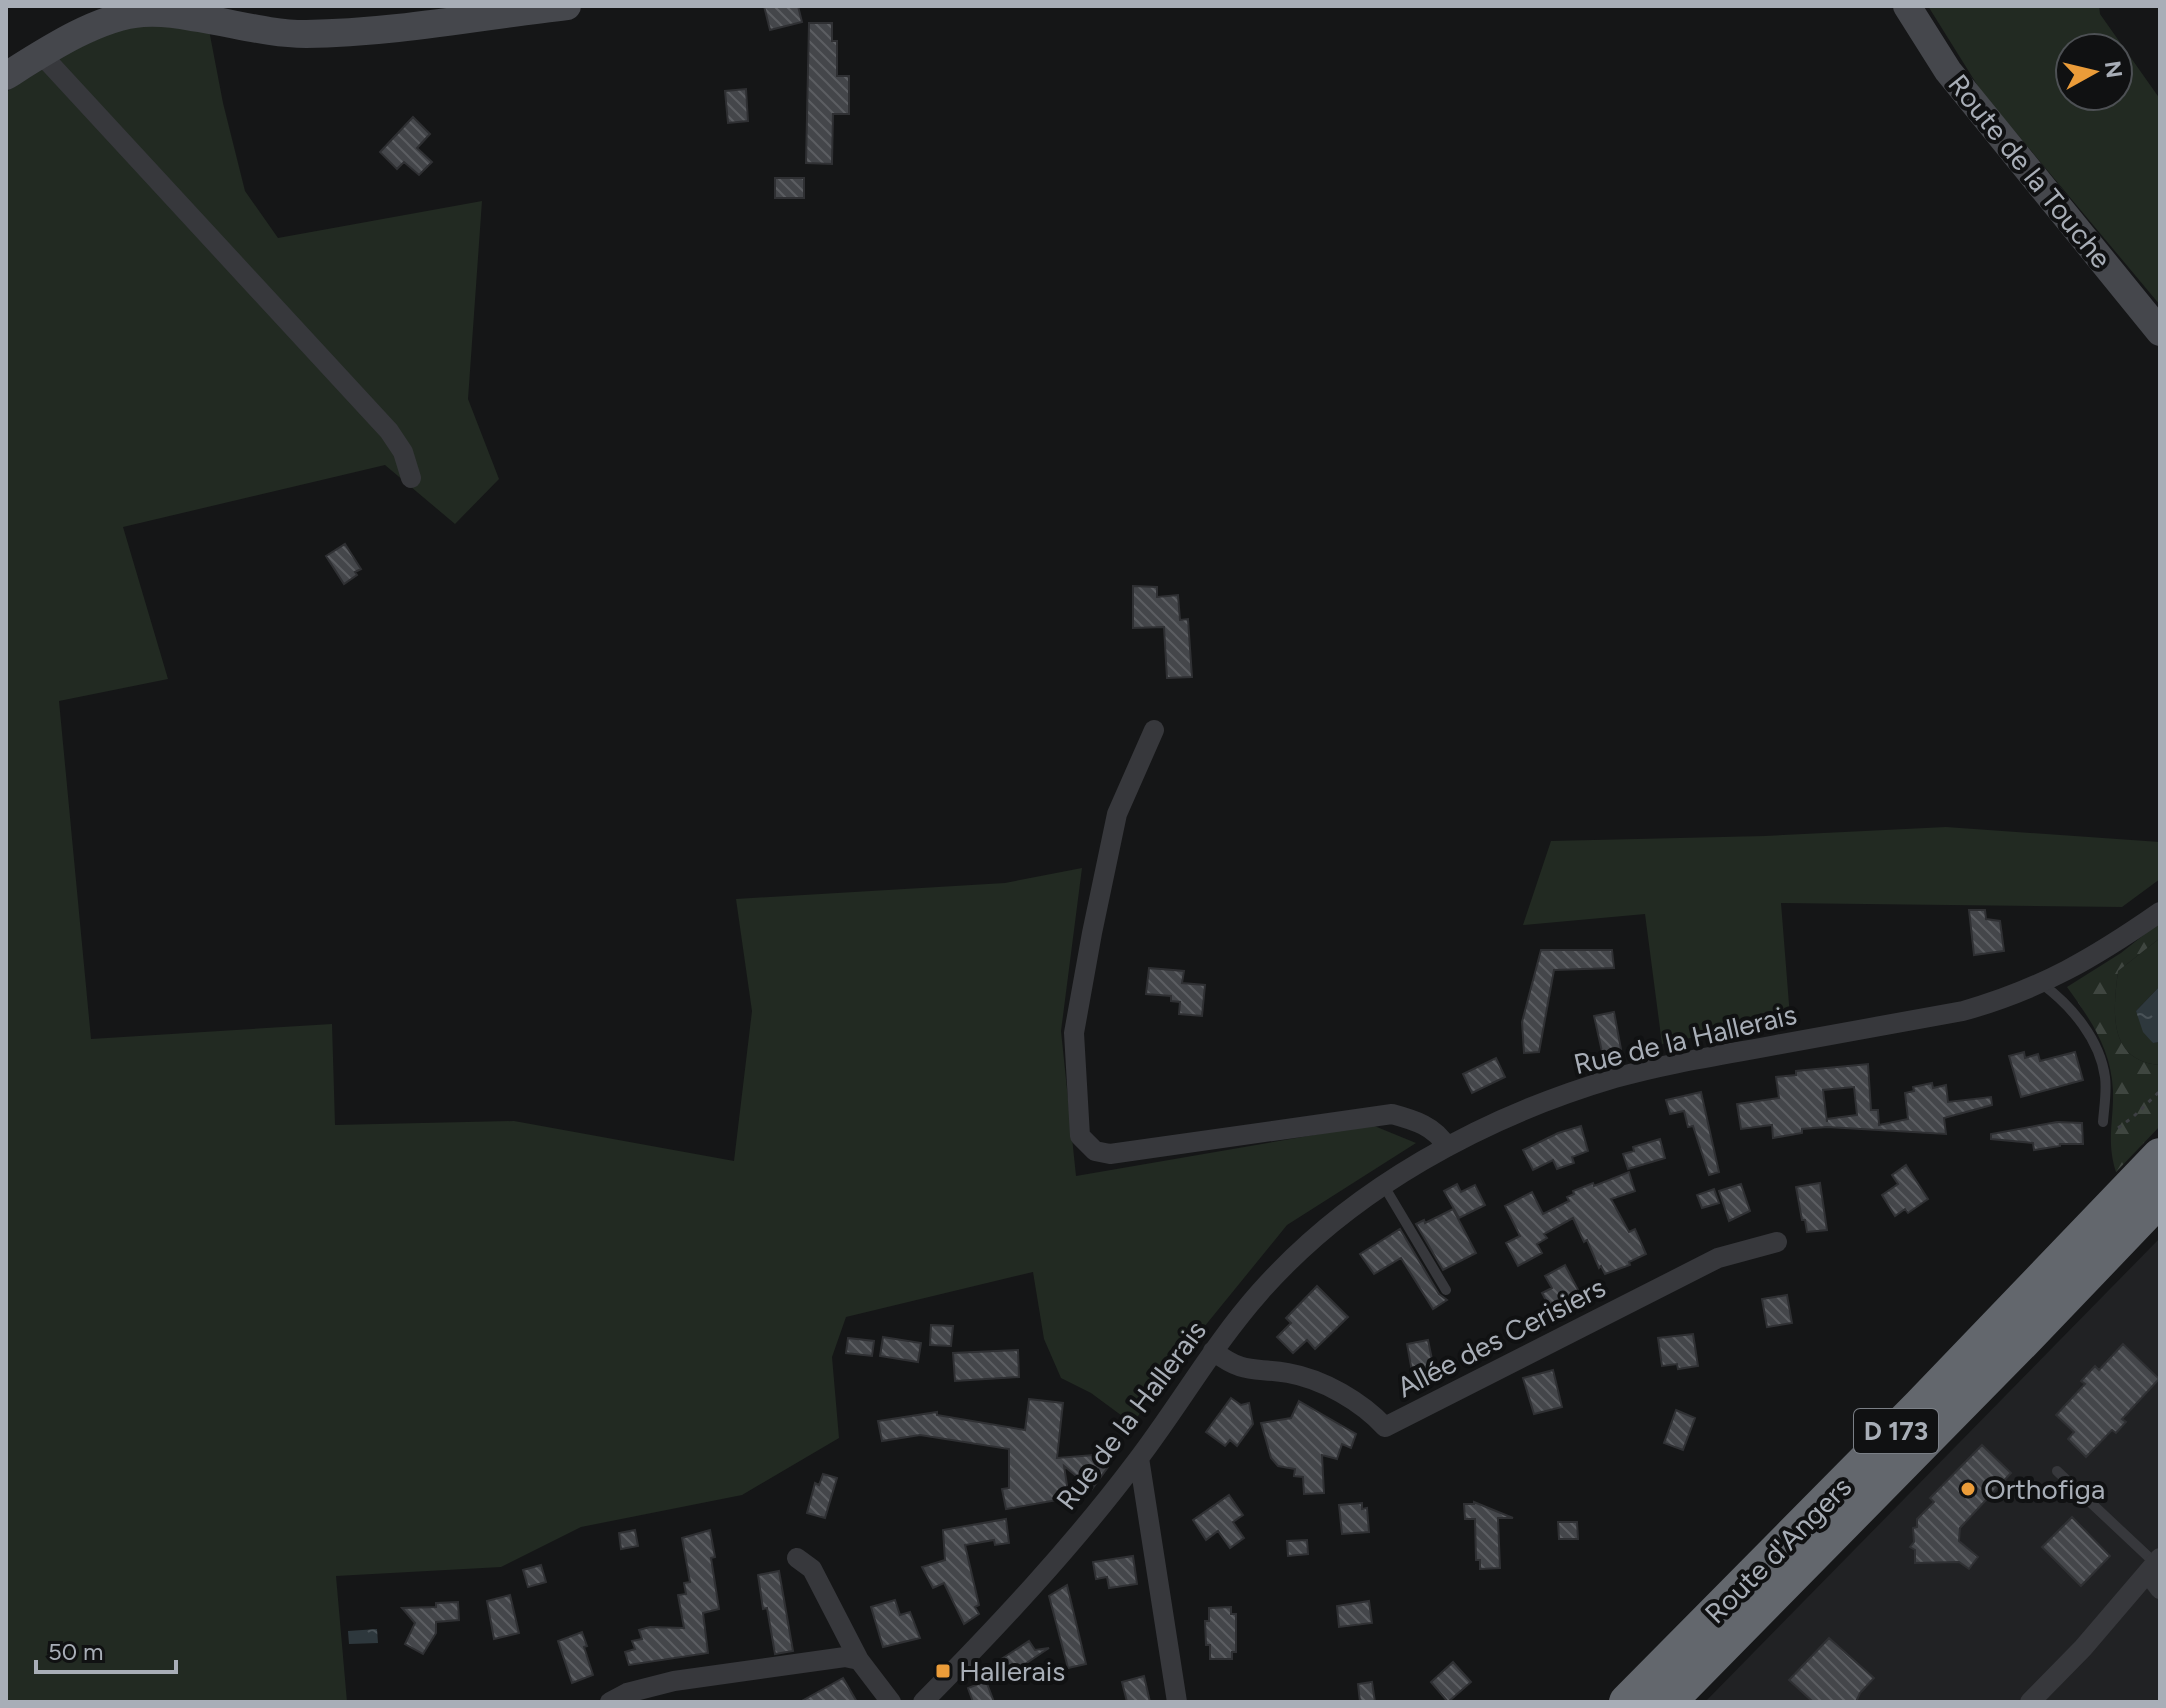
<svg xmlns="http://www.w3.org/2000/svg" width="2166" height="1708" font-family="Figtree,sans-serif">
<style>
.built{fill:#212224}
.green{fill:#222a22;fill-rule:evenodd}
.forest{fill:url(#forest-firs)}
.water{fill:url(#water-ripples)}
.building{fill:url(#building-back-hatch);stroke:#2f3033;stroke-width:2;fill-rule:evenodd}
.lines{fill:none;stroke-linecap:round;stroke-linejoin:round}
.path{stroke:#3d3f43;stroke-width:3;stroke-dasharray:4 6;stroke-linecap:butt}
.lane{stroke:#37383c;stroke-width:10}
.street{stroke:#37383c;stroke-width:20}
.secondary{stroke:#45474c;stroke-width:28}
.highway{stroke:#63676d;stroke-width:36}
.poi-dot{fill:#eb9c39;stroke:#101112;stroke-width:3}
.labels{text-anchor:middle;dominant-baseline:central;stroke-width:8;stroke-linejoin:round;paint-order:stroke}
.shield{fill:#101112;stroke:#7a7f86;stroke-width:2}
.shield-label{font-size:26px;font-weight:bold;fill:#a8aeb7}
.street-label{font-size:28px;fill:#a8aeb7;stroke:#101112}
.poi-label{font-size:28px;fill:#a8aeb7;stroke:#101112;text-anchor:start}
</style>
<defs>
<pattern id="forest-firs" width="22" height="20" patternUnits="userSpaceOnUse" patternTransform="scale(2)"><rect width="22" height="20" fill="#222a22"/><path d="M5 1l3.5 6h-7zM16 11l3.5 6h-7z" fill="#3f4640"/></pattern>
<pattern id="water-ripples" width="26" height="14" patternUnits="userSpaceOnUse" patternTransform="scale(2)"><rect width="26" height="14" fill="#2e383d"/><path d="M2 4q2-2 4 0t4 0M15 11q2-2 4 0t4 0" fill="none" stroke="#495257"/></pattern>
<pattern id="building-back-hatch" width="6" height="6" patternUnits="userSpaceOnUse" patternTransform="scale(2)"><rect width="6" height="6" fill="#44464a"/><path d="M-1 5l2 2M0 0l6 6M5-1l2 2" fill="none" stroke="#5c5e62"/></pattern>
</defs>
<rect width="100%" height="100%" fill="#151617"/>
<!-- built -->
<path class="built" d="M2160,1238V1702H1705Z"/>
<!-- green -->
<path class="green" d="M1928,6H2099L2100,14L2160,99V305L1981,91ZM2070,48H2118V96H2070Z
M164,23L209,30L223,103L245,191L278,238L482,201L468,399L499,479L455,524L385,465L123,527L168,679L59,701L91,1039L332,1024L335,1125L514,1121L734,1161L752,1011L736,899L1005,883L1082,868L1061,1031L1076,1176L1372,1125L1416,1143L1287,1225L1161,1380L1133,1424L1091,1393L1061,1378L1044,1339L1033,1272L846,1317L832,1357L839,1438L742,1495L581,1527L501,1567L336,1576L347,1702H6V92L74,50L123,28Z
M1946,827L2160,842V879L2122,907L1781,903L1790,1017L1662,1044L1645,914L1523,925L1551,841L1765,836Z
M2160,938V986L2136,1011L2153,1043L2160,1042V1065C2107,1061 2113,1010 2118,971Z"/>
<!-- forest -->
<path class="forest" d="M2160,922V938L2118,971C2113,1010 2107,1061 2160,1065V1126L2116,1172C2106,1140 2114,1121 2113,1090C2111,1048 2090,1019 2067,987L2121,953Z"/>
<!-- water -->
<path class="water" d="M2160,986V1042L2153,1043L2143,1032L2136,1011Z
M377,1629L378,1643L349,1644L348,1631Z"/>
<!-- building -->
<path class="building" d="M764,6H798L802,22L770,30Z
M809,23H832V41H837V76H849V114H833L832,164L806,163Z
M746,89L748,121L728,123L725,91Z
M413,117L430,134L417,148L432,162L419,175L404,162L397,169L380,152Z
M775,178H804V198H775Z
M345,544L361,569L355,572L357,575L344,584L326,556Z
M1133,586L1157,587V597L1178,595L1180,620L1188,619L1192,677L1167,678L1164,627L1133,628Z
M1969,910H1985L1986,919L2000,921L2004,951L1974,955Z
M1541,950H1612L1614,968L1554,970L1539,1052L1524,1053L1522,1022Z
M1149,968L1184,971L1182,983L1205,985L1202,1016L1179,1014L1180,1002L1171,1001V996L1146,994Z
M1614,1012L1621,1049L1603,1056L1594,1016Z
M2024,1052L2025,1058L2038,1054L2040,1061L2075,1052L2083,1080L2021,1097L2009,1056Z
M1496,1058L1505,1077L1472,1093L1463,1074Z
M1868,1064L1871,1110H1878L1879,1125L1908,1119L1905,1093L1914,1091L1913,1087L1932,1083L1933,1088L1946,1085L1948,1102L1991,1097L1992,1105L1944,1118L1946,1134L1827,1127L1802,1129V1133L1773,1138L1772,1125L1741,1129L1737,1104L1779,1098L1776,1077L1796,1075V1071ZM1854,1087L1857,1115L1827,1119V1122L1823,1090Z
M1701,1092L1719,1172L1709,1175L1693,1126L1688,1127L1684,1111L1670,1114L1666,1100Z
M2057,1122L2082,1123L2083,1144H2060V1146L2034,1150L2033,1143L1991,1139V1134Z
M1581,1126L1588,1151L1572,1157L1574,1163L1557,1169L1553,1160L1533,1170L1523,1150L1558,1133Z
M1660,1139L1665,1158L1628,1169L1623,1154L1634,1151L1633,1147Z
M1906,1165L1928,1199L1908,1213L1905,1209L1895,1216L1882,1195L1898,1184L1892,1175Z
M1629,1172L1635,1191L1611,1199L1629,1232L1635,1229L1646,1254L1629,1262L1630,1265L1605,1274L1601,1266L1599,1268L1587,1240L1584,1242L1573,1218L1544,1234L1547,1238L1537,1244L1542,1253L1518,1266L1506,1243L1520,1236L1505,1206L1532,1192L1543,1214L1569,1201L1567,1197L1574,1194L1573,1191L1593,1183L1594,1186Z
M1820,1183L1827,1230L1807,1232L1805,1220H1802L1796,1187Z
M1457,1184L1461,1192L1475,1185L1485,1205L1459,1218L1444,1191Z
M1741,1184L1750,1211L1729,1221L1719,1191Z
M1714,1189L1719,1203L1702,1208L1697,1195Z
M1453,1209L1476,1253L1443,1270L1416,1224L1424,1220L1425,1223Z
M1400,1229L1439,1294L1447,1300L1433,1309L1401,1258L1374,1274L1360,1254Z
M1565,1265L1586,1305L1570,1313L1565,1305L1552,1312L1542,1293L1552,1288L1545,1276Z
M1317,1286L1348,1317L1315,1349L1307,1340L1293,1353L1277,1337L1291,1323L1286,1318Z
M1787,1295L1792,1323L1767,1327L1762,1299Z
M931,1325L953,1326L951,1346L930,1345Z
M1693,1334L1698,1366L1678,1369L1677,1364L1662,1366L1658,1338Z
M883,1337L921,1343L918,1362L880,1356Z
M848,1338L874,1341L872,1356L846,1353Z
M1428,1340L1435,1374L1413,1377L1407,1344Z
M2123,1344L2159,1379L2122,1419L2126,1422L2116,1433L2112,1430L2086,1457L2068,1439L2074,1432L2056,1415L2085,1384L2081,1381L2095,1366L2099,1370Z
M1018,1350L1019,1377L955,1381L953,1353Z
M1553,1370L1562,1407L1534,1414L1523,1378Z
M1231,1398L1241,1405L1249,1403L1253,1424L1237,1446L1230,1440L1225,1446L1206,1432Z
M1029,1399L1063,1403L1057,1458L1094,1455L1111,1463L1092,1489L1064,1466L1069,1498L1006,1509L1002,1489L1009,1488V1449L920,1435L882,1441L878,1421L937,1412V1415L1025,1430Z
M1299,1401L1356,1434L1351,1448L1342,1444L1337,1459L1322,1455L1324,1493L1304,1494L1303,1477L1294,1476L1295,1469L1278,1466L1271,1458L1261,1423L1291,1418Z
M1676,1410L1695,1418L1683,1450L1664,1443Z
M1982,1445L2011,1473L1960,1528L1959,1541L1978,1557L1969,1569L1959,1562L1915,1563V1550L1910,1547L1914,1542L1913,1528L1917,1527V1519L1934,1502L1930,1498Z
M823,1474L837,1478L825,1518L807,1513L815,1483L819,1485Z
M1229,1495L1243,1515L1233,1522L1244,1538L1230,1548L1218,1531L1206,1540L1193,1520Z
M1474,1502L1513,1518H1498L1500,1568L1480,1569V1560H1476L1475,1519H1465L1464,1504H1474Z
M1362,1503V1509L1367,1508L1369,1532L1342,1534L1339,1505Z
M2072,1517L2110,1556L2081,1586L2042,1547Z
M1006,1519L1009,1543L995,1545L994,1540L965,1545L979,1605L975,1607L979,1614L964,1624L944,1583L933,1588L922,1567L945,1560L943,1530Z
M1558,1522H1577L1578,1539H1559Z
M635,1530L638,1546L621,1549L619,1533Z
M710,1530L715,1557L711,1558L719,1609L703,1613L708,1653L629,1665L625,1652L635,1649L632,1641L642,1639L639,1630L650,1627L684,1628L678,1595L686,1594L684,1583L690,1582L682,1538Z
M1307,1540L1308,1554L1288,1556L1287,1541Z
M1133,1556L1137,1584L1109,1588L1107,1577L1096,1579L1093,1562Z
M541,1565L546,1582L528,1587L523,1570Z
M779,1571L793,1651L775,1654L767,1608L763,1609L758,1575Z
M1067,1585L1086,1664L1068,1668L1049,1596Z
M510,1595L519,1633L494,1639L487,1601Z
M895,1600L900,1615L910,1612L920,1638L883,1647L871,1607Z
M1369,1601L1372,1623L1339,1627L1337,1606Z
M458,1602L459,1620L436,1622V1633L423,1654L405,1644L415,1623L402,1608L436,1607V1603Z
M1231,1607V1614H1236V1652H1232V1659H1210V1645H1206L1205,1621H1209V1608Z
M582,1632L587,1646L584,1647L593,1675L572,1683L558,1641Z
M1829,1638L1874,1678L1860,1693L1856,1702H1813L1789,1680Z
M1029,1641L1035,1650L1049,1648L998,1682L989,1667Z
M1453,1662L1471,1682L1448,1702L1431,1682Z
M1144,1676L1150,1702H1127L1122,1682Z
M843,1678L857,1702H800Z
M986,1681L994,1702H973L968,1688Z
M1372,1682L1375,1702H1360L1358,1684Z"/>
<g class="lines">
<!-- path -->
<path class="path" d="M2118,1128L2133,1117L2160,1091"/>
<!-- lane -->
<path class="lane" d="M2042,984C2072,1006 2100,1040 2105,1077C2107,1091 2104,1108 2103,1122
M1384,1186L1446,1290
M2057,1471L2155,1563"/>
<!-- street -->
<path class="street" d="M41,54L389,431L403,452L411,478
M1154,730L1117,814L1092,933L1074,1033L1080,1136L1095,1151L1110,1154L1392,1114C1414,1120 1435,1126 1447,1147
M1213,1351C1245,1375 1252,1367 1288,1373C1323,1379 1362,1402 1385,1427L1718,1258L1777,1242
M1139,1458L1177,1702
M797,1558L812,1569L859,1660
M2148,1573L2160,1589
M610,1702L627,1693L674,1681L845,1657L859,1660L891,1702
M923,1702C998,1626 1072,1547 1136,1462C1179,1406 1213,1345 1260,1292C1352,1188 1483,1117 1615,1078C1668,1063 1722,1055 1776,1045C1838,1034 1901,1022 1963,1011C2041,989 2094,958 2160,912
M2030,1702L2083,1648L2160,1558"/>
<!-- secondary -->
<path class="secondary" d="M1907,6L1948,71L2160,332
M6,76C44,52 98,16 143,13C159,12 177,14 192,17C230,22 267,34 306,34C393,33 481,16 567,6"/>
<!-- highway -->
<path class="highway" d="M1627,1702L1920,1406L2160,1156
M1668,1702L2030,1334L2160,1198"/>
</g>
<!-- markers -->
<g class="poi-dot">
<circle cx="1968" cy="1489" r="8"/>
<rect x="935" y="1663" width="16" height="16" rx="4"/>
</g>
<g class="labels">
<!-- shield labels -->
<rect class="shield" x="1854" y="1409" width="84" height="44" rx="6"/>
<g class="shield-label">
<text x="1896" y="1431">D 173</text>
</g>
<!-- street labels -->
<g class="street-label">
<text transform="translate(2030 171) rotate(51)">Route de la Touche</text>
<text transform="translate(1685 1039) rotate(-13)">Rue de la Hallerais</text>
<text transform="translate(1501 1337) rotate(-27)">Allée des Cerisiers</text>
<text transform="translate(1131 1415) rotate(-53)">Rue de la Hallerais</text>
<text transform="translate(1778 1550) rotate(-45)">Route d'Angers</text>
</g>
<!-- poi labels -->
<g class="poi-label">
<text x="1984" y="1489">Orthofiga</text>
<text x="959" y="1671">Hallerais</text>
</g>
</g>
<!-- border -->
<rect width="2166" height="1708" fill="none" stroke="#a8aeb7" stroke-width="16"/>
<!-- north arrow -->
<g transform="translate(2094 72) rotate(82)"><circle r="38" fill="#101112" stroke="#4d5054" stroke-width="2"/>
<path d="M0-6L14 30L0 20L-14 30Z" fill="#eb9c39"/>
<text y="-12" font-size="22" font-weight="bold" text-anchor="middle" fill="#a8aeb7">N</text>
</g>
<!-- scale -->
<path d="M36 1660v12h140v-12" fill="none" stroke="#a8aeb7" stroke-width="4"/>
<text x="48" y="1660" font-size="24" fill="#a8aeb7" stroke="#101112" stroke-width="6" paint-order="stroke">50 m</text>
</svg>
